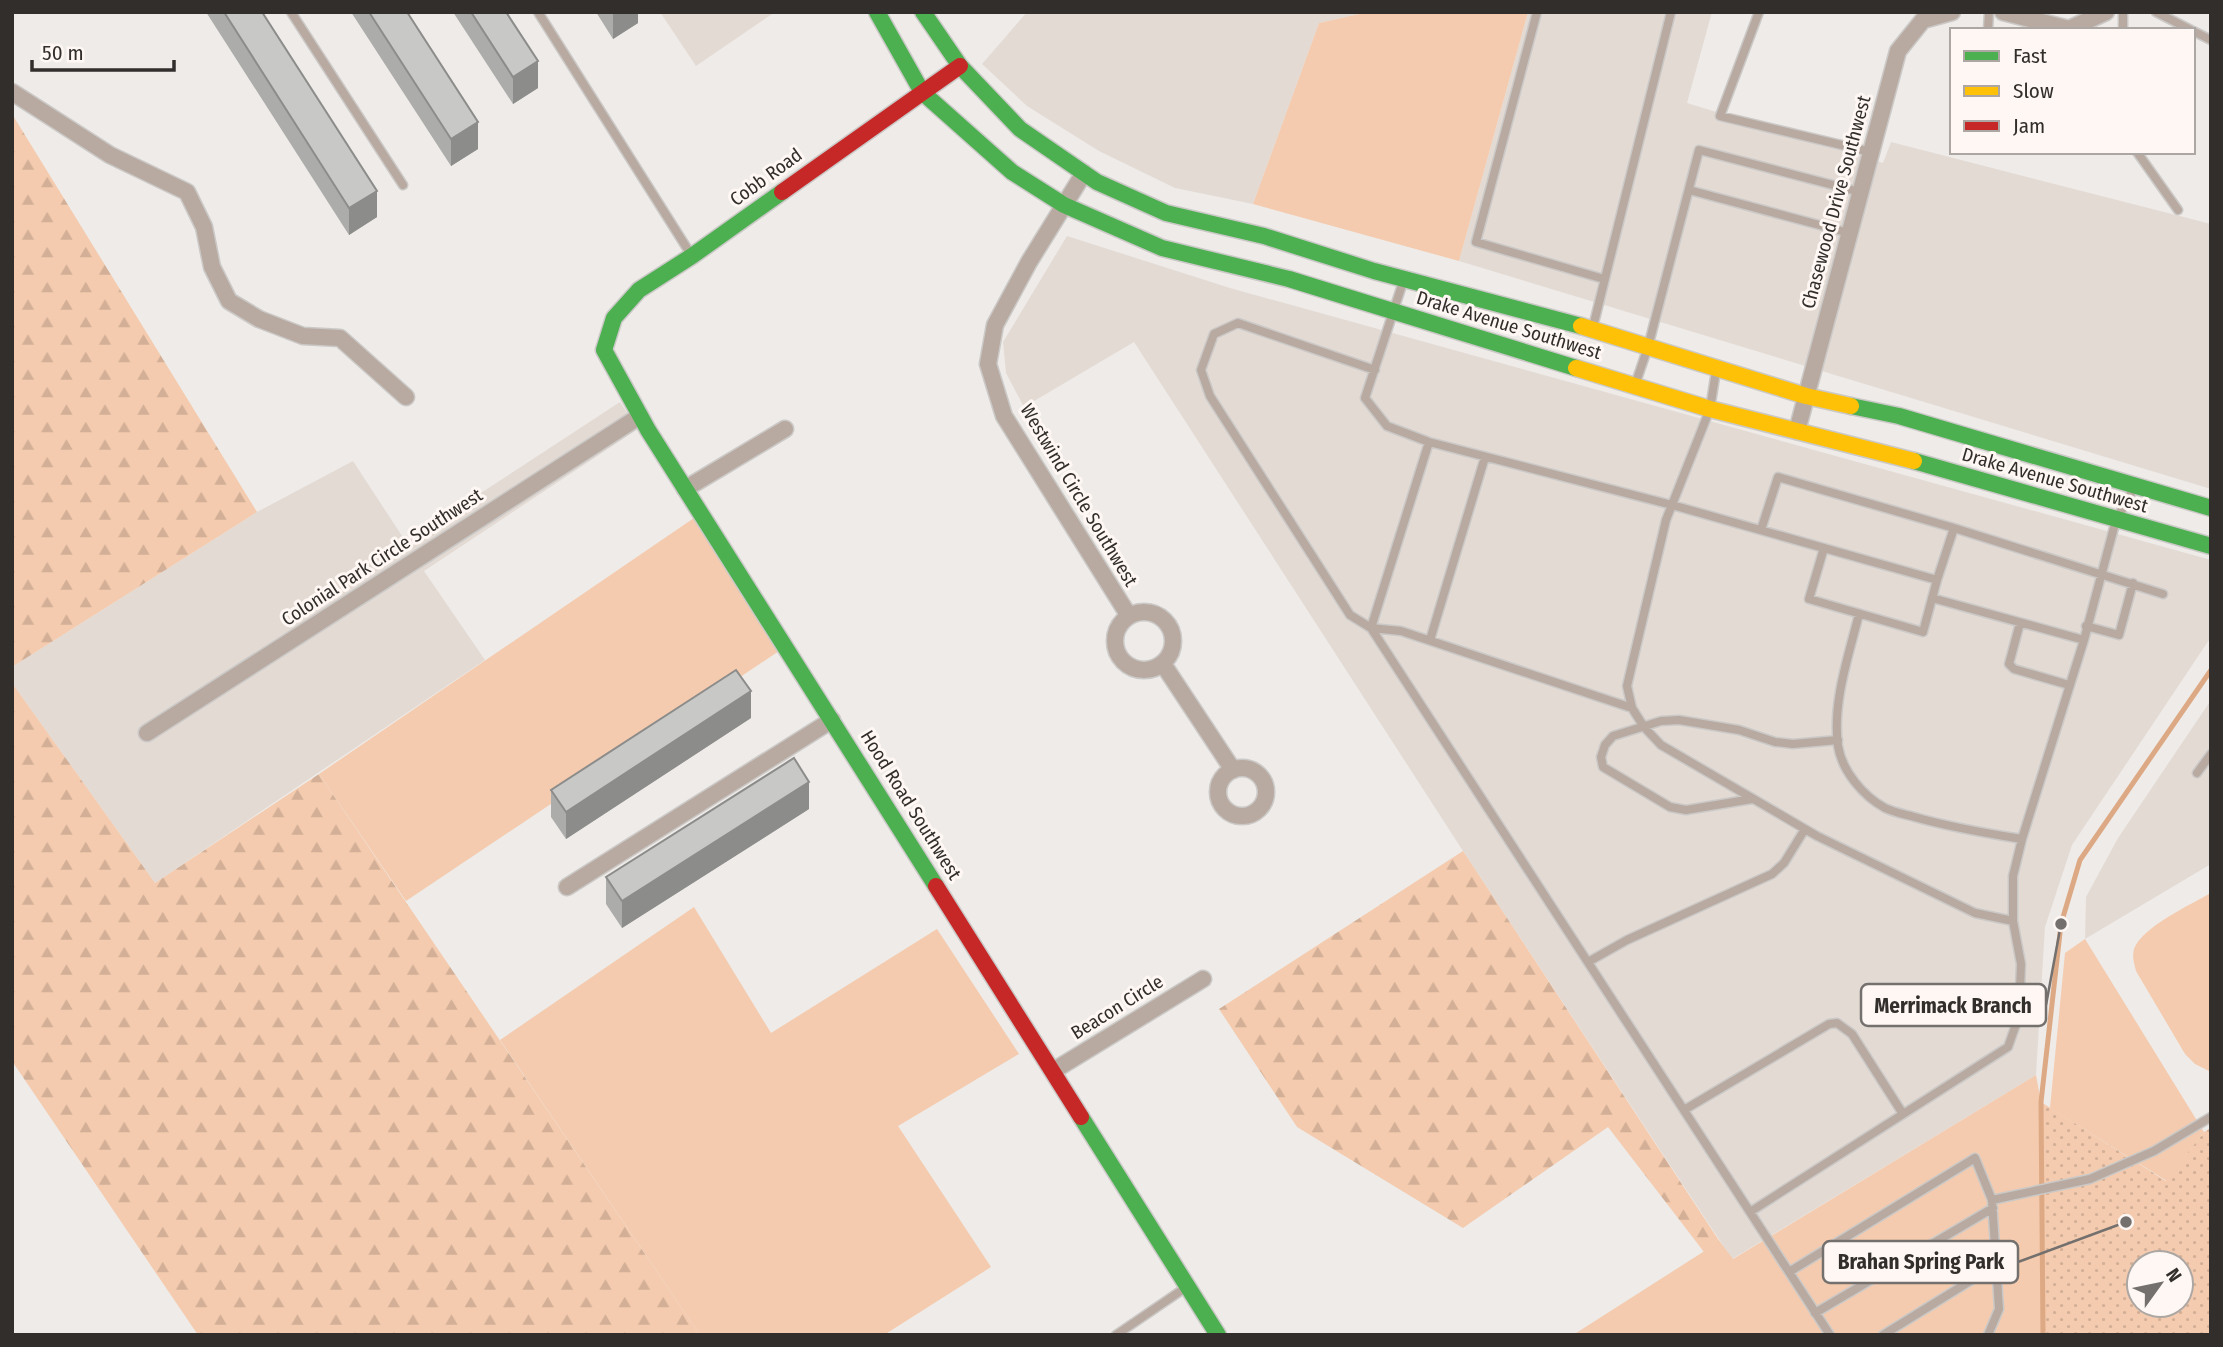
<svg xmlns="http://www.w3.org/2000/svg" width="2223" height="1347" font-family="'Fira Sans Condensed',sans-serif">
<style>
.built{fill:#e3dad4}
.green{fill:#f4cbae}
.forest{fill:url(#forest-firs)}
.park{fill:url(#park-dots);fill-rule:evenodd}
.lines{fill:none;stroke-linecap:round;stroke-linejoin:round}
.stream{stroke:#dda984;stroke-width:5}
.lane-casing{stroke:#cbc9c7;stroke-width:11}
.street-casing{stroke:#cbc9c7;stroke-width:19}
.fast-casing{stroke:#cbc9c7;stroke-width:19}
.slow-casing{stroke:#cbc9c7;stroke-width:19}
.jam-casing{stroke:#cbc9c7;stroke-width:19}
.lane{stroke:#b8aaa1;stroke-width:8}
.street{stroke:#b8aaa1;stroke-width:16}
.fast{stroke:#4caf50;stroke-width:16}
.slow{stroke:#ffc107;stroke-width:16}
.jam{stroke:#c62828;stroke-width:16}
.wall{fill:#acacaa}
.shaded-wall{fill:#8c8c8b}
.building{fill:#c8c8c6;stroke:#8c8c8b;stroke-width:2}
.labels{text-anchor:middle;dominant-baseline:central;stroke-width:6;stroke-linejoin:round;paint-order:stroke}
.street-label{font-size:19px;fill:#312e2c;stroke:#fff7f3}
.leader{fill:none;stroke:#73706e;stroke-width:2.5}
.callout-dot{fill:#73706e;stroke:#fff7f3;stroke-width:2.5}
.callout{fill:#fff7f3;stroke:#73706e;stroke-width:2.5}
.callout-label{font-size:21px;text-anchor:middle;font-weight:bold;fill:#312e2c}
</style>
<defs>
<pattern id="forest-firs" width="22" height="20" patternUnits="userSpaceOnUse" patternTransform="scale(1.75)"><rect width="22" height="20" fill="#f4cbae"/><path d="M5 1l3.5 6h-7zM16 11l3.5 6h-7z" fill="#d2af96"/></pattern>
<pattern id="park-dots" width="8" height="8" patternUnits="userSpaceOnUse" patternTransform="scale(1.75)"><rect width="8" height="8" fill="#f4cbae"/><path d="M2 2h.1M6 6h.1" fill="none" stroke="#d2af96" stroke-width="1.8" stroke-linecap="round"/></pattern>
</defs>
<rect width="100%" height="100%" fill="#eeebe8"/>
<!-- built -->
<path class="built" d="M660,12H775L696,66Z
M1027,12H1368L1319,23L1253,204L1175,188L1099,151L1027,106L982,64Z
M1528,12H1712L1687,103L1883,163L1891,142L2211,224V489L1459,261Z
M1067,236L1230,288L2211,560V637L2072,845L2045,927L2036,1075L1732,1259L1463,851L1134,342L1024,407L1006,373L1003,342Z
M620,402L638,429L424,571L485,660L155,883L12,683V667L257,512L353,461L406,542Z
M2211,700V864L2085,939L2086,897L2118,838Z"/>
<!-- green -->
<path class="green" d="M1368,12H1528L1459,261L1253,204L1319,23Z
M694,518L779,651L406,901L319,774Z
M2211,893V1072L2195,1064L2185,1054L2136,971C2134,964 2132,956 2134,949C2142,927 2190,905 2211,893Z
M694,907L771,1033L937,929L1019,1054L898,1126L991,1267L884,1335H700L500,1040Z
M2085,939L2204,1132L2167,1181L2050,1108L2065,953Z
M2036,1075L2041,1102L2043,1335H1573L1703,1252L1718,1239L1733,1259Z"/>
<!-- forest -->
<path class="forest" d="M12,114L257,512L12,667Z
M12,683L155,883L319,774L700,1335H198L12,1061Z
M1463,851L1718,1239L1704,1252L1608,1127L1463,1228L1297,1127L1219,1009Z"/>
<!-- park -->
<path class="park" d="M2041,1102L2166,1181L2204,1132L2211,1128V1335H2043ZM2139,1263H2181V1305H2139Z"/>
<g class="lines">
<!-- stream -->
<path class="stream" d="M2043,1335L2041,1102L2061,924L2080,860L2211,670"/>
<!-- lane casing -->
<g class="lane-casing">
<path id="lane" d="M291,12L403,185
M538,12L690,253
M1537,12L1476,242L1604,279
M1759,12L1720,116L1871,152
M2123,12V30
M2156,12L2191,30
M1988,30L1989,12
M2193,31L2211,40
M2137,152L2178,210
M1689,190L1849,233
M1403,282L1365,398L1387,426L1429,442L1672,505L1937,580L1923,632L1809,599L1824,548
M1593,327L1671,12
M1375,370L1238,323L1214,334L1201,370L1210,396L1350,615L1371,628L1750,1212L2008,1047L2019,1016L2021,964L2013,921L1975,913L1817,836L1661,745L1644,727L1632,708L1627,686L1666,520L1710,409L1716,371
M1635,385L1648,347L1699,150L1860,192
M1429,442L1371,628L1401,631L1632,708
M1954,528L2163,594
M1761,530L1778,477L1954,528L1937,580
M1932,598L2084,640
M1859,614C1849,655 1832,702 1838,746C1842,771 1863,796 1885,808C1893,812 1903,814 1911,816C1948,827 1984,833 2022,839
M2020,623L2009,664L2014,669L2069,685
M2086,626L2119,635L2133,583
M1430,640L1485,457
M2197,773L2211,754
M1752,799L1686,810L1670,807L1603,767L1601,757L1605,745L1613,736L1661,721L1679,720L1739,730L1775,742L1793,744L1838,740
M2013,921V876L2022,839L2084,640L2116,520L2134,488
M1588,962L1627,940L1772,874L1784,863L1805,829
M1684,1110L1829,1024L1837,1023L1852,1034L1903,1114
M1992,1200L2090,1179L2154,1151L2211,1117
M1750,1212L1830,1335
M1789,1272L1975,1158L1992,1200L1999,1309L1988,1335
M1815,1313L1993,1208
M1116,1335L1185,1288
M1883,1335L1996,1265"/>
</g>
<!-- street casing -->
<g class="street-casing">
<path id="street" d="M2003,12L2069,29L2106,12
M12,92L110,155L187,192L204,227L212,267L229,301L259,319L303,336L340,338L406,397
M1084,173L1029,262L995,325L988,364L1004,416L1129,616
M1797,431L1898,51L1923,20L1952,12
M685,489L785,429
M1115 641a29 29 0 1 1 58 0a29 29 0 1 1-58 0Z
M1163,664L1233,770
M147,733L640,416
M1218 792a24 24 0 1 1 48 0a24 24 0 1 1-48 0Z
M567,887L832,720
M1053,1071L1203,979"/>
</g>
<!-- fast casing -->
<g class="fast-casing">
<path id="fast" d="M877,12L922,92L1012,172L1064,205L1162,248L1289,279L1576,368
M923,12L960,66L1020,129L1097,182L1166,213L1264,236L1374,271L1581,326
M782,192L692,256L639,290L614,318L604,350L648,430L936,886
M1851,406L1899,416L2211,508
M1914,461L2211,546
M1081,1117L1218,1335"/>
</g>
<!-- slow casing -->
<g class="slow-casing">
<path id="slow" d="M1581,326L1806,396L1851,406
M1576,368L1710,409L1914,461"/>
</g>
<!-- jam casing -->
<g class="jam-casing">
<path id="jam" d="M782,192L960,66
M936,886L1081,1117"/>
</g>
<!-- lane -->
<use href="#lane" class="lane"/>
<!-- street -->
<use href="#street" class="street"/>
<!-- fast -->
<use href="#fast" class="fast"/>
<!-- slow -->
<use href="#slow" class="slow"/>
<!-- jam -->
<use href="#jam" class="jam"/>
</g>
<!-- wall -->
<path class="wall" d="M206,12H262L377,217L349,235Z
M351,12H407L478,149L451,166Z
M453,12H506L538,88L513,104Z
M596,12H638V23L613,39Z
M751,718L566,839L551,817V790Z
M809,809L622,928L606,904V877Z"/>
<!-- shaded-wall -->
<path class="shaded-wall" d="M613,12H638V23L613,39Z
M538,61V88L513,104V77Z
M478,122V149L451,166V139Z
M377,191V217L349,235V208Z
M751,691V718L566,839V812Z
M809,782V809L622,928V901Z"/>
<!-- building -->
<path class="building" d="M224,12H262L377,191L349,208Z
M369,12H407L478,122L451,139Z
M471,12H506L538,61L513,77Z
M736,670L751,691L566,812L551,790Z
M794,758L809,782L622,901L606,877Z"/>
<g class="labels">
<!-- street labels -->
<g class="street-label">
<text transform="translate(766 177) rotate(-36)">Cobb Road</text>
<text transform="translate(1836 202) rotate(-75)">Chasewood Drive Southwest</text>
<text transform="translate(1509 325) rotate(17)">Drake Avenue Southwest</text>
<text transform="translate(2055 480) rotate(16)">Drake Avenue Southwest</text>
<text transform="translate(1079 495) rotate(59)">Westwind Circle Southwest</text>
<text transform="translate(382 557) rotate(-33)">Colonial Park Circle Southwest</text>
<text transform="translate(911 805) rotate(58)">Hood Road Southwest</text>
<text transform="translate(1117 1007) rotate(-32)">Beacon Circle</text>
</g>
</g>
<!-- callouts -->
<path class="leader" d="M2061 924L2046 1005M2126 1222L2018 1262"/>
<g class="callout-dot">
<circle cx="2061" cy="924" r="7"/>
<circle cx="2126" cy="1222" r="7"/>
</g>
<g class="callout">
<rect x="1861" y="984" width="185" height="42" rx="7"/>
<rect x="1823" y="1241" width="195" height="42" rx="7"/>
</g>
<g class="callout-label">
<text x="1953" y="1013">Merrimack Branch</text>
<text x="1921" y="1269">Brahan Spring Park</text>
</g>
<!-- border -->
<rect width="2223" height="1347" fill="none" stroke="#312e2c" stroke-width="28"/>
<!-- legend -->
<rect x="1950" y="28" width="245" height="126" fill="#fff7f3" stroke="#ada7a3" stroke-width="2"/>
<rect x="1964" y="51" width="35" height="10" fill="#4caf50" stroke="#ada7a3" stroke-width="2"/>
<text x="2013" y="63" font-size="21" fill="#312e2c">Fast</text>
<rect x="1964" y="86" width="35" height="10" fill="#ffc107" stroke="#ada7a3" stroke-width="2"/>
<text x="2013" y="98" font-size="21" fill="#312e2c">Slow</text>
<rect x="1964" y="121" width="35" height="10" fill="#c62828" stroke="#ada7a3" stroke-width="2"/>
<text x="2013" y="133" font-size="21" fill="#312e2c">Jam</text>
<!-- north arrow -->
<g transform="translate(2160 1284) rotate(57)"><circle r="33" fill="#fff7f3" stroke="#ada7a3" stroke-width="2"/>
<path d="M0-5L12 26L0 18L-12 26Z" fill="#73706e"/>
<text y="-10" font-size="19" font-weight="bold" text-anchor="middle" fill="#312e2c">N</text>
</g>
<!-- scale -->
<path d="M32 60v10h142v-10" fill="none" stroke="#312e2c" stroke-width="3.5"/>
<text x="42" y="60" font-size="21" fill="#312e2c" stroke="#fff7f3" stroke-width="5" paint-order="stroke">50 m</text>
</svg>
